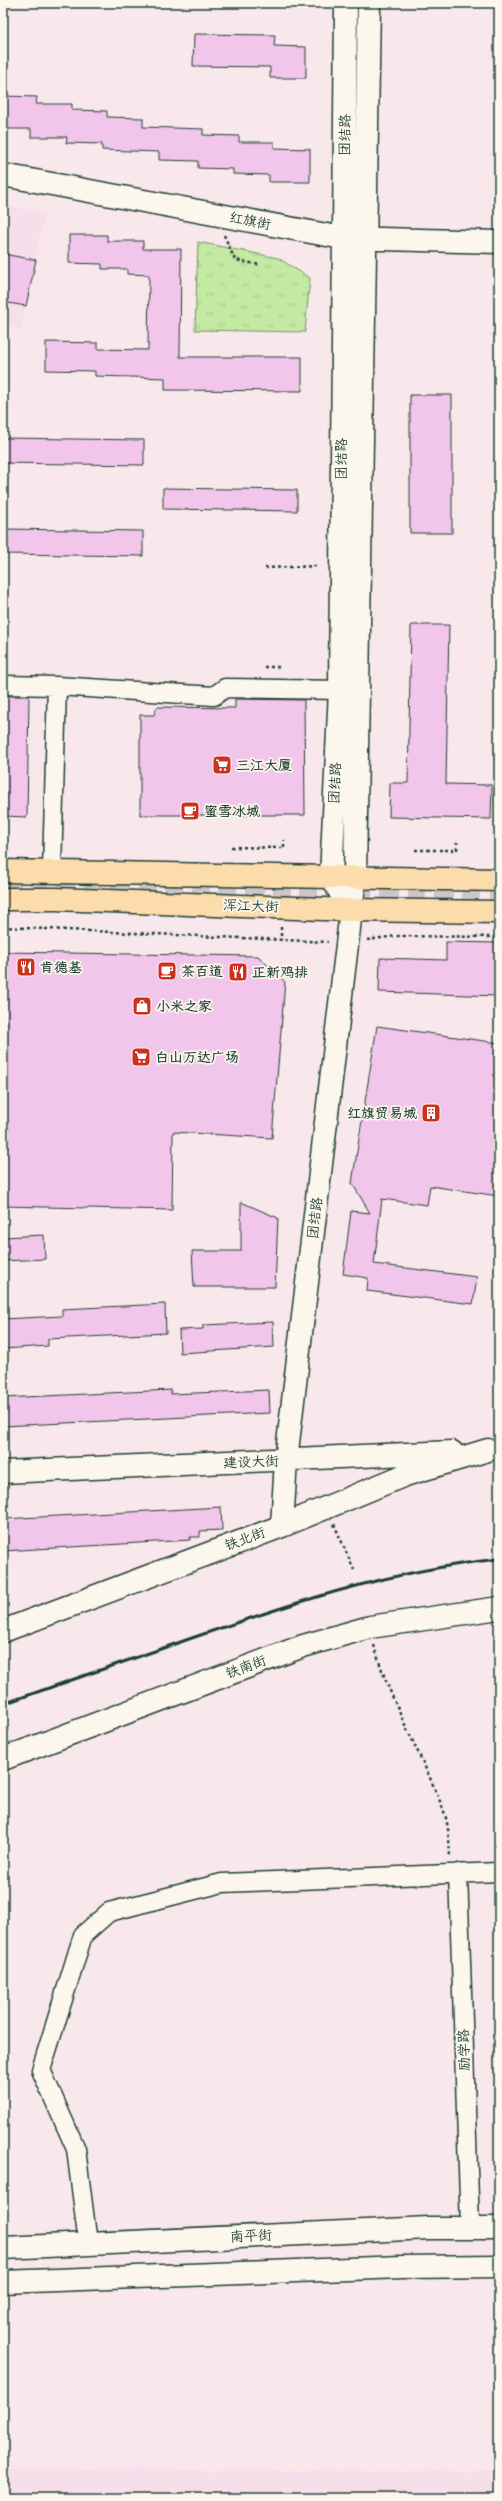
<svg xmlns="http://www.w3.org/2000/svg" width="502" height="2501" font-family="Sriracha,'LXGW WenKai TC',sans-serif">
<style>
.built{fill:#f6deeb}
.park{fill:url(#park-tufts);stroke:#72936c}
.building{fill:#f2c5ea;stroke:#1f3d34}
.lines{fill:none;stroke-linecap:round;stroke-linejoin:round}
.street-tunnel{stroke:#cdc6c6;stroke-width:18;stroke-dasharray:18 9;stroke-linecap:butt}
.street-casing{stroke:#1f3d34;stroke-width:21}
.secondary-casing{stroke:#1f3d34;stroke-width:25}
.primary-casing{stroke:#1f3d34;stroke-width:25}
.path{stroke:#1f3d34;stroke-width:2.5;stroke-dasharray:3 3;stroke-linecap:butt}
.street{stroke:#fbf7ec;stroke-width:18}
.secondary{stroke:#fbf7ec;stroke-width:22}
.primary{stroke:#fddcac;stroke-width:22}
.rail{stroke:#1f3d34;stroke-width:3}
.labels{text-anchor:middle;dominant-baseline:central;stroke-width:3.5;stroke-linejoin:round;paint-order:stroke}
.street-label{font-size:14px;fill:#1f3d34;stroke:#fbf7ec}
.poi-label{font-size:14px;font-weight:bold;fill:#1f3d34;stroke:#fbf7ec;text-anchor:start}
</style>
<defs>
<pattern id="park-tufts" width="24" height="20" patternUnits="userSpaceOnUse"><rect width="24" height="20" fill="#c4e9a3"/><path d="M3 7l-1-3M5 7V3M7 7l1-3M15 17l-1-3M17 17v-4M19 17l1-3" fill="none" stroke="#a8c98d"/></pattern>
</defs>
<rect width="100%" height="100%" fill="#f8e8eb"/>
<filter id="ink" filterUnits="userSpaceOnUse"><feTurbulence type="fractalNoise" baseFrequency=".025" numOctaves="2"/><feDisplacementMap in="SourceGraphic" scale="8" xChannelSelector="R" yChannelSelector="G"/><feConvolveMatrix kernelMatrix="1 2 1 2 8 2 1 2 1" color-interpolation-filters="sRGB"/></filter>
<g filter="url(#ink)">
<!-- built -->
<path class="built" d="M3,204L45,213L21,329L3,325Z
M3,2469L499,2471V2498H3Z"/>
<!-- park -->
<path class="park" d="M198,242L278,258L310,278L305,332L195,330Z"/>
<!-- building -->
<path class="building" d="M194,34L275,35L274,46L306,47V78H270V67L193,66Z
M3,96L37,97L36,104H72V110L107,111V117L143,118V127L203,129V135L239,136V142H274V148L310,149V182H269V175L233,174V169L198,168V161L159,160V152L102,150V144L66,143L67,137H31V129H3Z
M69,235H107V241H143V249H181L180,357H302V391L165,390V378L95,376V371L46,370V342L98,343V349L148,350L149,275L127,274V269H102V264L69,263Z
M3,254L36,260L26,306L3,302Z
M410,395H452V533H410Z
M3,438L144,440V465L3,463Z
M163,488L297,490V511L163,509Z
M3,529L143,531V556L3,554Z
M411,625H449L446,784L492,785L491,819L389,817L390,783H408Z
M3,696H29L27,817L3,816Z
M235,699L304,700L305,815H140V715H154L157,707L235,708Z
M446,942L499,943V996L379,992L380,958L446,960Z
M3,952L258,956L285,982L272,1138L173,1132L172,1210L3,1206Z
M377,1026L499,1043V1196L430,1186L427,1205L382,1199L374,1264L477,1277L473,1304L367,1291L368,1278L343,1274L351,1211L370,1213L352,1183Z
M241,1202L278,1218L275,1287H194L192,1251H241Z
M44,1235L45,1259L3,1261V1237Z
M165,1304L166,1333L48,1339V1346L3,1349V1319L62,1316V1309Z
M273,1322L274,1347L180,1353L179,1330L203,1329V1325Z
M171,1390V1394L269,1390L270,1413L3,1426V1398Z
M221,1507L222,1530L200,1531V1537H190V1540L3,1551V1519Z"/>
<g class="lines">
<!-- street-tunnel -->
<path class="street-tunnel" d="M3,887L499,895"/>
<!-- street casing -->
<g class="street-casing">
<path id="street" d="M3,685L57,686
M52,871L57,686L214,696L225,688L340,690
M458,1873L470,2228
M88,2244L76,2149L41,2070L83,1935L109,1912L222,1883L499,1872"/>
</g>
<!-- secondary casing -->
<g class="secondary-casing">
<path id="secondary" d="M3,175L343,238L499,242
M341,894L331,876L340,690L346,3
M3,1472L452,1452
M282,1526L286,1460L355,877L369,3
M3,1631L282,1526L405,1475L488,1450
M3,1759L303,1646L370,1627L499,1608
M3,2248L429,2228H499
M3,2282L402,2267L499,2266"/>
</g>
<!-- primary casing -->
<g class="primary-casing">
<path id="primary" d="M3,871L499,880
M3,899H55L351,910L499,912"/>
</g>
<!-- path -->
<path class="path" d="M224,235L235,260L261,265
M265,568L318,566
M264,667H282
M231,847L284,848V840
M415,850H457V842
M3,927L328,942
M281,927V940
M367,940L396,936L499,937
M334,1524L354,1570
M374,1645C390,1703 422,1754 443,1809C449,1823 449,1842 450,1857"/>
<!-- street -->
<use href="#street" class="street"/>
<!-- secondary -->
<use href="#secondary" class="secondary"/>
<!-- primary -->
<use href="#primary" class="primary"/>
<!-- rail -->
<path class="rail" d="M3,1704C66,1682 129,1660 192,1638C292,1603 393,1570 499,1559"/>
</g>
</g>
<!-- icons -->
<defs>
<g id="supermarket-square" transform="scale(1)"><rect x="-9" y="-9" width="18" height="18" rx="4" fill="#c8321e" stroke="#fbf7ec"/><path d="M-6-5.5h2.5l.6 2H6L4.5 2H-2.5L-4.4-4H-6ZM-1.5 3.2a1.3 1.3 0 1 0 .1 0ZM3 3.2a1.3 1.3 0 1 0 .1 0Z" fill="#fff"/></g>
<g id="cafe-square" transform="scale(1)"><rect x="-9" y="-9" width="18" height="18" rx="4" fill="#c8321e" stroke="#fbf7ec"/><path d="M-5.5-4.5H6V0H3Q3 3.5 0 3.5H-2.5Q-5.5 3.5-5.5 0ZM3-3.2v2h1.7v-2ZM-6 4.5H4V6H-6Z" fill="#fff"/></g>
<g id="restaurant-square" transform="scale(1)"><rect x="-9" y="-9" width="18" height="18" rx="4" fill="#c8321e" stroke="#fbf7ec"/><path d="M-5-6h1v4h1v-4h1v4h1v-4h1v5L-1.5 .5V6h-2V.5L-5-1ZM5-6V6H3V1.5H1.5Q1.5-4 5-6Z" fill="#fff"/></g>
<g id="shop-square" transform="scale(1)"><rect x="-9" y="-9" width="18" height="18" rx="4" fill="#c8321e" stroke="#fbf7ec"/><path d="M-5-2.5h2.3a2.7 3.5 0 0 1 5.4 0H5L5.5 6h-11ZM-1.5-2.5h3a1.5 2.3 0 0 0-3 0Z" fill="#fff"/></g>
<g id="building-square" transform="scale(1)"><rect x="-9" y="-9" width="18" height="18" rx="4" fill="#c8321e" stroke="#fbf7ec"/><path d="M-4-6H4V6H1V3H-1V6H-4ZM-2.5-4.3h1.7v1.8h-1.7ZM.8-4.3h1.7v1.8H.8ZM-2.5-1h1.7V.8h-1.7ZM.8-1h1.7V.8H.8Z" fill="#fff"/></g>
</defs>
<g fill-rule="evenodd">
<use href="#supermarket-square" x="222" y="765"/>
<use href="#cafe-square" x="190" y="811"/>
<use href="#restaurant-square" x="26" y="967"/>
<use href="#cafe-square" x="167" y="971"/>
<use href="#restaurant-square" x="238" y="972"/>
<use href="#shop-square" x="142" y="1006"/>
<use href="#supermarket-square" x="141" y="1057"/>
<use href="#building-square" x="431" y="1113"/>
</g>
<g class="labels">
<!-- street labels -->
<g class="street-label">
<text transform="translate(345 135) rotate(-89)">团结路</text>
<text transform="translate(250 221) rotate(11)">红旗街</text>
<text transform="translate(341 459) rotate(-90)">团结路</text>
<text transform="translate(335 783) rotate(-87)">团结路</text>
<text transform="translate(251 906) rotate(2)">浑江大街</text>
<text transform="translate(315 1218) rotate(-83)">团结路</text>
<text transform="translate(251 1462) rotate(-2)">建设大街</text>
<text transform="translate(245 1539) rotate(-20)">铁北街</text>
<text transform="translate(246 1667) rotate(-20)">铁南街</text>
<text transform="translate(464 2050) rotate(-92)">励学路</text>
<text transform="translate(251 2236) rotate(-3)">南平街</text>
</g>
<!-- poi labels -->
<g class="poi-label">
<text x="236" y="765">三江大厦</text>
<text x="204" y="811">蜜雪冰城</text>
<text x="40" y="967">肯德基</text>
<text x="181" y="971">茶百道</text>
<text x="252" y="972">正新鸡排</text>
<text x="156" y="1006">小米之家</text>
<text x="155" y="1057">白山万达广场</text>
<text x="417" y="1113" text-anchor="end">红旗贸易城</text>
</g>
</g>
<!-- margin -->
<rect width="502" height="2501" fill="none" stroke="#fbf7ec" stroke-width="16"/>
<rect x="8" y="8" width="486" height="2485" fill="none" stroke="#1f3d34" stroke-width="1.5" filter="url(#ink)"/>
</svg>
